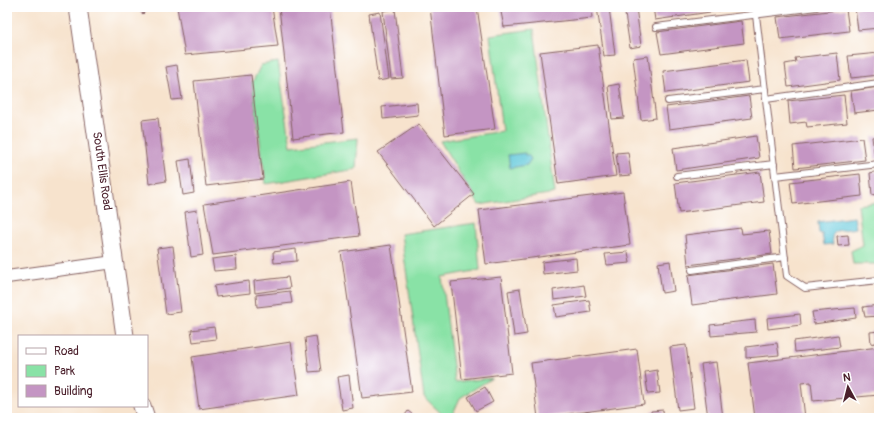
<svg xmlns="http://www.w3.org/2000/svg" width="886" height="425" font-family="Pangolin,sans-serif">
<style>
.green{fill:#89e2a6;stroke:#6a8068}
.water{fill:#5fc8da;stroke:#547482}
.building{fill:#c495c3}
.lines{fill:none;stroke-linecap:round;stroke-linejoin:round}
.lane-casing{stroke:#876464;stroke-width:8}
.street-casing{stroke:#876464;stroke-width:14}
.secondary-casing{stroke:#876464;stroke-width:19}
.lane{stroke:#fff;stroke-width:6}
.street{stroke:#fff;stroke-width:12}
.secondary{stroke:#fff;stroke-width:17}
.labels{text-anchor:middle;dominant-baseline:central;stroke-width:3;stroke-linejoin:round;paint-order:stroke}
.street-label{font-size:12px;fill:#4a1f2b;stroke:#fff}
</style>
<rect width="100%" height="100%" fill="#fff"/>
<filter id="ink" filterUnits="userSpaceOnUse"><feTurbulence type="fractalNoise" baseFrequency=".025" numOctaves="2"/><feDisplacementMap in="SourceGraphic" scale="8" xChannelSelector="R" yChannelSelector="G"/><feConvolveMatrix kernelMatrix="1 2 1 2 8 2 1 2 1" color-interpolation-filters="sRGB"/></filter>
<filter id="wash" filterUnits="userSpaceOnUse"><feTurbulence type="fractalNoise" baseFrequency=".012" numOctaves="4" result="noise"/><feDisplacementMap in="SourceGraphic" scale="16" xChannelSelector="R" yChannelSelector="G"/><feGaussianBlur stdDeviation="0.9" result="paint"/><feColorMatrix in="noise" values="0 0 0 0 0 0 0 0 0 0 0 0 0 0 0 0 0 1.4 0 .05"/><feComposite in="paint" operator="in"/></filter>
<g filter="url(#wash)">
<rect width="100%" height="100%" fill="#f7e3cd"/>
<!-- green -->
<path class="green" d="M534,29L555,193L479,205L440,141L502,131L490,35Z
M278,62L291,146L358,138L356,169L266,184L252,83L261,65Z
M879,202V263L877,264H853L851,251L863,245L858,205Z
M476,223L480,270L442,277L455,382L492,378L460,398L451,418H446L424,397L401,234Z"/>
<!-- water -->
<path class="water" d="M525,153V155H528L531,159L527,165L510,168L508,155Z
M854,217L856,228L836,231L832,236L833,244L824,245L822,234L819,233L818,222Z"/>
<g id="blocks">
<!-- building -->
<path class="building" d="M135,7H149L143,14Z
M177,7H272L278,46L185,55Z
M279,7H330L344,132L293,138Z
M430,7H477L495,129L445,135Z
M500,7H591L592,18L504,27Z
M597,7H609L615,55L604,56Z
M624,7H636L641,46L630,48Z
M653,7H738V8L655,20Z
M866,7H879V28L858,30L855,8Z
M395,9L403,78L391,79L383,11Z
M846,9L849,31L780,39L777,17Z
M380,12L389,79L378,81L369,14Z
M741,21L744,43L661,54L657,32Z
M598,45L616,176L558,184L540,52Z
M837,53L840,80L788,87L785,64L796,62L795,58Z
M879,53V75L851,78L848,56Z
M648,56L656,118L641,120L633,58Z
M746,60L749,82L666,93L663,71Z
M177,65L182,99L172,100L166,67Z
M251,75L263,179L206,186L194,81Z
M619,84L624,118L612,119L608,86Z
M879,87V110L854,113L851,91Z
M844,95L847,123L807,127L806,122L790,124L788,101Z
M749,96L752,118L669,129L666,107Z
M417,103L418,115L383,119L382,107Z
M158,118L166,181L149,184L142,120Z
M419,124L474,194L434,226L378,152Z
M756,136L759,158L676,170L673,148Z
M879,136V158L875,159L872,137Z
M862,138L865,160L795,168L793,146Z
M628,152L631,175L619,176L616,153Z
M190,159L194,193L183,195L178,161Z
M879,171V194L872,195L870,173Z
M760,172L764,202L679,213L675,183Z
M860,174L862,196L793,204L790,182Z
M351,182L359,236L213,255L204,204Z
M623,192L630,245L486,264L479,210Z
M197,210L203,255L191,257L185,212Z
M741,228L742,234L769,231L772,254L688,265L685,235Z
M848,235L849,245L838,246L837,236Z
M391,245L412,392L362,398L341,252Z
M173,246L181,312L166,314L157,248Z
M296,249L297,261L274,263L273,252Z
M628,252L630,263L607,265L605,254Z
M236,256L237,269L214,271L212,259Z
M576,258L577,270L543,274L542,262Z
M670,261L674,291L662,293L658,263Z
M773,264L777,294L692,305L688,275Z
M288,277L290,288L255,293L254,281Z
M501,277L512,373L462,379L451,282Z
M249,281L250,293L216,297L214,286Z
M584,285L586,296L554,300L553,290Z
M520,289L527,334L514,336L508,291Z
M290,291L292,303L257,307L256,295Z
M589,300L591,312L556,317L554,305Z
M879,305V316L865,317L863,307Z
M855,308L856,318L814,324L812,312Z
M800,314L801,325L768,329L767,318Z
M755,320L756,332L711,336L710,325Z
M214,327L216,339L193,342L191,330Z
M879,331V342L871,344L870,332Z
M838,335L840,347L795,352L794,341Z
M316,336L321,371L309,372L305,338Z
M291,342L299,395L199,409L192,357Z
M777,343L779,355L746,358V347Z
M686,345L694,408L678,410L670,347Z
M879,347V395L813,401L811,382L801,383L805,418H755L748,363Z
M637,349L644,404L538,418L531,363Z
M716,362L723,418H708L701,364Z
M657,370L660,393L648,394L645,372Z
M349,375L353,408L342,410L337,377Z
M485,387L493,402L476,411L468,397Z
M663,410L664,418H652L651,411Z
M408,411L417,418H403Z"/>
</g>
</g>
<g filter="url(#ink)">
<use href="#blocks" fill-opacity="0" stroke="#876464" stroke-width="1"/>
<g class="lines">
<!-- lane casing -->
<g class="lane-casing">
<path id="lane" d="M755,7L787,276L805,288L879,280
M656,27L816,7
M766,99L879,83
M668,101L765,89
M677,176L774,164
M775,176L879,164
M692,270L785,257"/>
</g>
<!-- street casing -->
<g class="street-casing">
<path id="street" d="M7,277L114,262"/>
</g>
<!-- secondary casing -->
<g class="secondary-casing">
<path id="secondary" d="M78,7L125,336
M142,406L146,418"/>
</g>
<!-- lane -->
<use href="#lane" class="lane"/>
<!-- street -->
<use href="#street" class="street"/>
<!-- secondary -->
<use href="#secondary" class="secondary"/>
</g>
</g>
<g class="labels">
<!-- street labels -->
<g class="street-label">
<text transform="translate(102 171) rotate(82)">South Ellis Road</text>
</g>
</g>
<!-- margin -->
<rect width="886" height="425" fill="none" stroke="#fff" stroke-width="24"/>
<!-- legend -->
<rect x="18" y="335" width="130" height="72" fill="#ffffff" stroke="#b7a5aa"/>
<rect x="26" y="348" width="20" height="6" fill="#ffffff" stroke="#b7a5aa"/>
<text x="54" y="355" font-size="12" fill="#4a1f2b">Road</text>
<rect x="26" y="365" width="20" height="12" fill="#89e2a6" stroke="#b7a5aa"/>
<text x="54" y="375" font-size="12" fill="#4a1f2b">Park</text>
<rect x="26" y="385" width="20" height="12" fill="#c495c3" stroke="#b7a5aa"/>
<text x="54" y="395" font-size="12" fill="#4a1f2b">Building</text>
<!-- north arrow -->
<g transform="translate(848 387) rotate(353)" stroke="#ffffff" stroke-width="3" paint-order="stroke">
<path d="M0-3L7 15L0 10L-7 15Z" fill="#4a1f2b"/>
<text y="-6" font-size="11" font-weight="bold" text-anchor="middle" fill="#4a1f2b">N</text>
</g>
</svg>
